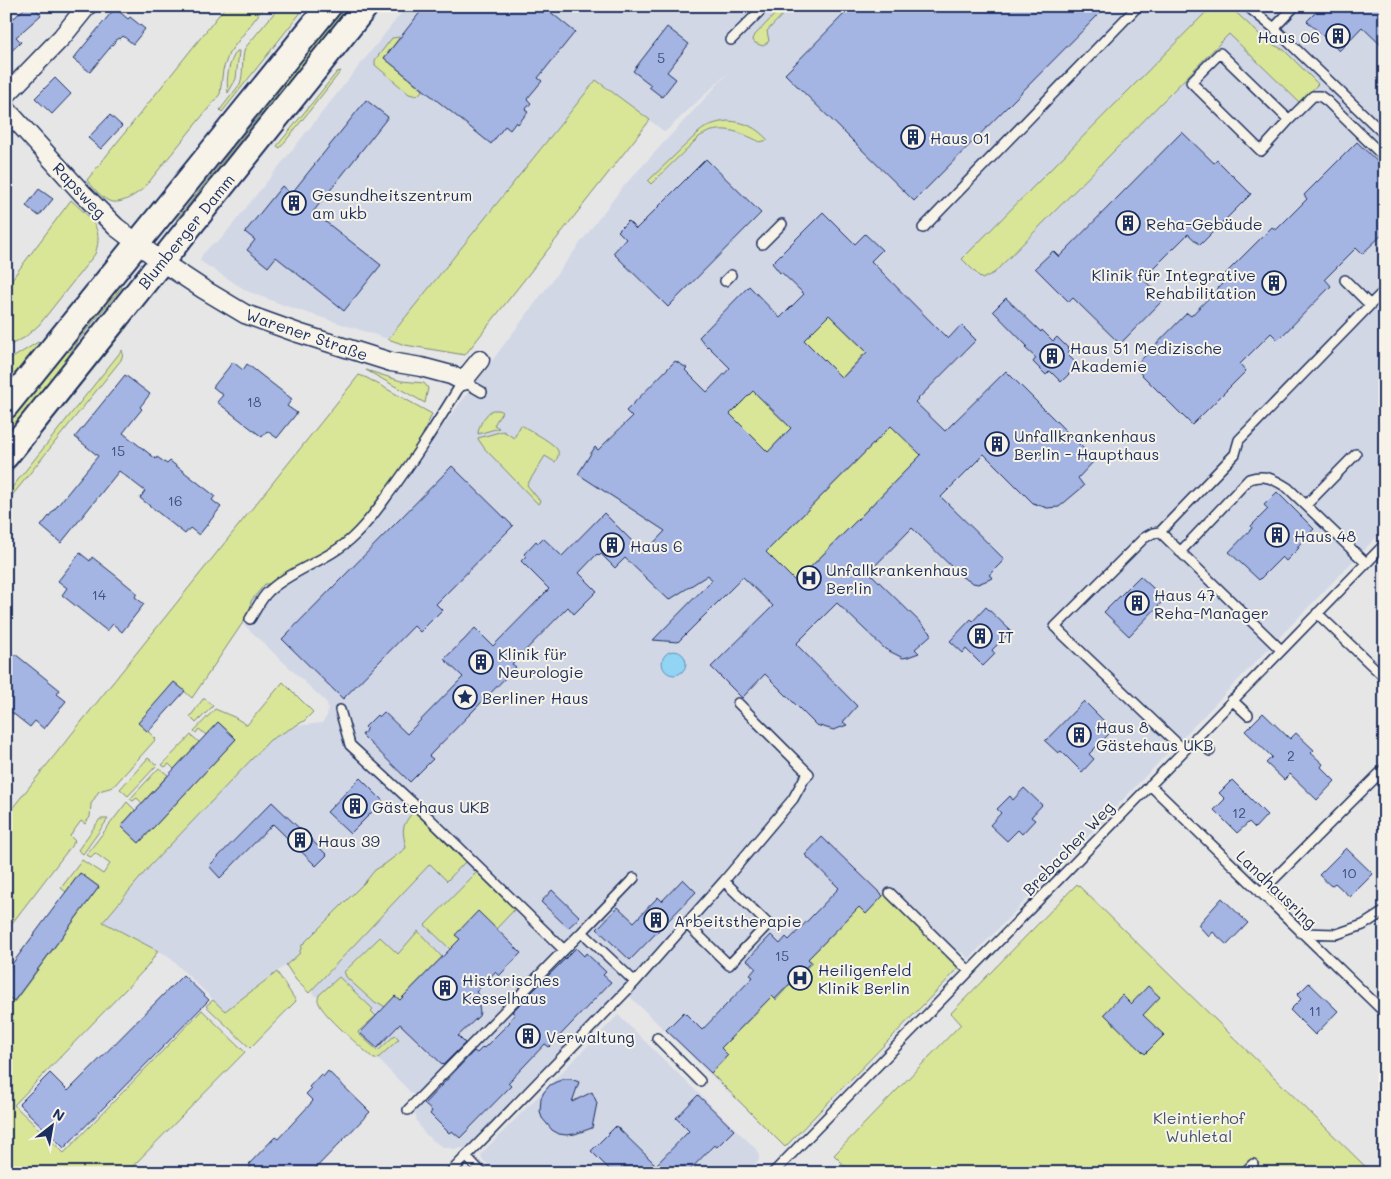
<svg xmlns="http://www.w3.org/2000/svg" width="1391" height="1179" font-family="Mali,sans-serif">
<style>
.built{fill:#d2d7e6}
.green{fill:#d9e597;stroke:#7a8a7a}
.water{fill:#92d4f4;stroke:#6292b8}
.building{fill:#a4b4e3;stroke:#1b2f5e;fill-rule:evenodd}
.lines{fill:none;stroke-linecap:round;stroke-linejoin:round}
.service-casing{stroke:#1b2f5e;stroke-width:12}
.minor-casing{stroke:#1b2f5e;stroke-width:21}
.secondary-casing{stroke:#1b2f5e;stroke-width:28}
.service{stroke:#f7f3e8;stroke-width:9}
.minor{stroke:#f7f3e8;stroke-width:18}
.secondary{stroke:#f7f3e8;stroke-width:24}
.labels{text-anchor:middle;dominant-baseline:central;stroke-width:4;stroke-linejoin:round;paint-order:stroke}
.number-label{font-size:14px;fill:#3d507f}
.poi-label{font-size:16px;fill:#1b2f5e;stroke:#f7f3e8;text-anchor:start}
.street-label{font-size:16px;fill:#1b2f5e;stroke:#f7f3e8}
.park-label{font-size:16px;fill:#415369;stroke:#f7f3e8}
</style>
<rect width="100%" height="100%" fill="#e6e6e7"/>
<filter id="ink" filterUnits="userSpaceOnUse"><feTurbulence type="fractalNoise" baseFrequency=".02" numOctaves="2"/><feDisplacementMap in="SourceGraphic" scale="10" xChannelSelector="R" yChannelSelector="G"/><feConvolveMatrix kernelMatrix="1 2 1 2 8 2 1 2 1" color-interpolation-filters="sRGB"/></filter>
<g filter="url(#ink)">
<!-- built -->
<path class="built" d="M407,6H1385V528L969,959L962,952L778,1140L622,989L472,1143L464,1148L455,1149L443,1147L432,1140L423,1132L417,1121L414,1109L420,1102L286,965L225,1011L168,956L103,922L150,866L270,740L295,726L322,723L327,716L328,709L327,703L242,623L250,612V601L265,584L337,546L388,505L433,439L621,189L730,71L665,132L596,80L388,339L286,306L247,291L200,261L202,255L213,243L218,242L221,239Z
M618,1015L756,1149L759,1156V1160L756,1164L744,1171L730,1170L715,1173H496L482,1159L481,1154Z"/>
<!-- green -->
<path class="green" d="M226,6H265L229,53L223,70L220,94L144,188C135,195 119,207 107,200C101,197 92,186 87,180Z
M280,6H306L222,112L220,110L240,84C244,73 241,61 245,48Z
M340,6H356L181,225L176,220L282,87L292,68Z
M783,6H791L767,31L769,41L763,46L755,43L752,39L753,37Z
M1212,6H1229L1268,42L1284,50L1318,84L1300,103L1229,34L994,273L982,279L962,259Z
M400,37L384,58L423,90L417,96L409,94L375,65V60L392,38Z
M237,51H239L236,79L228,93C226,79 228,63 237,51Z
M341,71L280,148L277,146L337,72Z
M596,80L650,120L465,355L405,345L388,339Z
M728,121C746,122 755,127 768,140L760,142C740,132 720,123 699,137L651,184L648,181L699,132C708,125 716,122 728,121Z
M71,200C89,217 105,227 95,254L39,325L24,338L6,347V287Z
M115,284L122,287L76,343L67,359L60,376L6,441V421Z
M823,309L869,354H864L842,378L798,335Z
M131,315L132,316L127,327L6,478V471Z
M38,342L42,345L6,390V362Z
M122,350L123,354L121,360L6,503V495Z
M366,370L401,381L424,383L428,388L425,403Z
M359,375L367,378L432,414L415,452L364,520L337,546L272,584H265L251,601L250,612L192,698L174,682L139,723L156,739L113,787L99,791L91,804L90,817L85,824L81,821L70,836L75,841L6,931V816Z
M748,386L791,428L768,452L724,409C743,405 744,404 748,386Z
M492,410H499L502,412L494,425L499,428L478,434C478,426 485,415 492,410Z
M894,423L924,452L793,585C785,574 777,557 763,555Z
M521,425C529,430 555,443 558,451C559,455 557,459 555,462L545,456L527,485L540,501L538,504L485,449L478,439V438L503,431L514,438Z
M283,682L313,712L304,721L270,740L150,866L103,922L158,951L147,967L14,1105L64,1153L202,1010L245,1052L126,1173H6V997L14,1002L99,887L80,873L66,892L61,888L82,860L103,874L110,864L95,853L91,857L86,855L127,802L135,810L121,826L139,843L236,739L218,722L206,735L199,729L196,733L194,731L215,709L234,717L247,725Z
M203,699H205L213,706L196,723L190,717Z
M191,735L199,742L174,769L169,764L165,767L162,765Z
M148,758L157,765L128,796L120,789Z
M159,768L168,775L142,803L137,798L133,801L130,799Z
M414,811L465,862L447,881L430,864L309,993L296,980L286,965L299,954L302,945L366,881L375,870L385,864L406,848C402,829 401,826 414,811Z
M100,819H108L83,854L78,850Z
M477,872L515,909L496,929L456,935L460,939L450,949L425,925Z
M1077,884L1372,1173H852L834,1155L961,1024L951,1013Z
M885,894L958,965V969L785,1147L711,1073L728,1055L721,1048L772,996L776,1000L804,969L805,970L812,962L808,959L859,907L866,913Z
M418,931L442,957L400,1000L385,1007L379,1003L376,1004L347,978L344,972L380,937L398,954Z
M277,972L296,1001L250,1048L206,1006L213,1000L225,1011Z
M339,977L373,1009L371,1011L376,1016L358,1032L359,1034L378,1051L395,1035L399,1039L377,1059H374C363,1049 322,1014 319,1003C317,999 318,999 319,995Z"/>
<!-- water -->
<path class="water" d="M662 663a12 12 0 1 1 24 0a12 12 0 1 1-24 0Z"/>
<!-- building -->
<path class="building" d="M27,6H34L41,15L16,37L21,42L6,56V9L14,18Z
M425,6H543L575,32L538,78L542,81L527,99L531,103L525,110L528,112L518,124L516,122L510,130L505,126L491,144L384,58Z
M852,6H1107L914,201L785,74Z
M1322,6H1385V49L1362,27L1339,51L1307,21Z
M115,8L128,19L130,17L145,29L133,44L123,36L120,39L118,38L90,72L73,59Z
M667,27L689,44L667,72L676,79L662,97L649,87L651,85L633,71Z
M55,78L71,94L52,114L35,98Z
M366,100L388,117L313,212L381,265L344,311L276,257L268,267L247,250L255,240L245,232L282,186L291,194Z
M110,115L122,126L101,149L88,138Z
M1182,132L1214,163L1217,160L1251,194L1200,245L1188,234L1143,279L1164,299L1120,344L1073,298L1069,302L1035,268L1053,251L1059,257Z
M1357,142L1385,169V232L1362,254L1356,248L1325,279L1331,286L1278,340L1271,333L1240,364L1246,371L1192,425L1134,367L1187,313L1191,316L1222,284L1218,281L1272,227L1276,230L1307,199L1304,195Z
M706,159L761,213L668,307L613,253L626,239L618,231L628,221L636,229Z
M39,189L53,199L39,216L26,206Z
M823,212L855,244L865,234L882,250L871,261L948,339L961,325L976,340L915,402L945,431L1006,371L1087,452L1086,453L1094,461L1078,478L1084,486L1059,507L1047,508L1033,503L984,454L941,497L1004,559L1001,563L989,575L993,578L978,584L973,583L962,577L912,528L869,572L932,634L915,649L919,653L908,657L903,658L885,649L837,603L796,644L857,706L843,722L847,725L834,730L816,725L765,674L742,698L711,667L773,606L743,577L678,642L653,640L712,580L708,575L669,600L625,558L615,568L601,554L599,556L597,554L579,573L597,591L574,614L568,607L512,664L516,667L429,756L433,759L410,782L362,735L367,729L365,727L377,715L379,717L384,712L407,734L463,677L444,659L464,640L475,628L493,646L549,589L521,561L526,556L524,554L536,541L538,543L543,538L562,556L604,513L644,553L665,531L578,474L595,447L598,450L632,417L626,411L675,361L687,368L685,370L707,392L730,368L708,346L707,347L699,337L749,286L780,318L804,294L781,272L780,273L772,263ZM829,315L867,352L842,378L804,340ZM753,391L791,428L768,452L730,414ZM891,426L921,455L796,582L766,552Z
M1006,298L1041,332L1042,330L1053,341L1057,337L1070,350L1067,354L1078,365L1061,382L1050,371L1046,375L1033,362L1036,358L1025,348L1027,346L993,311Z
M233,362L243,370L247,364L292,399L287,406L297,413L277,438L267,431L262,437L217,402L223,395L213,387Z
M125,375L150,394L140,407L142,409L123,433L156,459L157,457L167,464L170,461L215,496L212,500L221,507L199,535L190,528L185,534L140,498L145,491L119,471L61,543L41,526L98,456L75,437Z
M452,466L513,526L436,604L442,610L420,632L414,626L343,699L282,639Z
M1277,492L1314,529L1297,547L1299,548L1286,561L1282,557L1259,580L1229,552L1252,528L1251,526L1268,509L1264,505Z
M80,553L90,561L92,557L115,575L137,593L135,597L144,604L122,632L113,624L107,631L62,595L67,588L58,581Z
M1140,576L1165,599L1129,636L1104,612Z
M986,607L1011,631L992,650L995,654L983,666L966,649L963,653L950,641L971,619L973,621Z
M6,653L12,657L15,654L60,690L57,694L66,701L44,729L35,721L30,727L6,708Z
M174,682L185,691L148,732L138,723Z
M1084,701L1113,730L1089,754L1094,759L1082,772L1061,751L1058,753L1045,741Z
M1263,713L1290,739L1296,733L1314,750L1311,753L1323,764L1321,767L1335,781L1317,800L1290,774L1284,780L1266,763L1272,757L1245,731Z
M218,722L236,739L139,843L121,826Z
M360,778L383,801L350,834L327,812Z
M1232,780L1267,815L1255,828L1249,822L1237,833L1214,810L1225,799L1219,793Z
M1024,788L1042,805L1031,817L1035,820L1022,834L1018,830L1007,841L990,825L1001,813L997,809L1010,796L1013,800Z
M272,802L327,855L316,866L273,824L220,878L209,866Z
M822,837L883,896L866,914L859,907L808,959L811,962L775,999L772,996L721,1048L728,1055L711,1073L666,1030L684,1012L702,1030L753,977L750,975L756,968L747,960L771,935L780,944L786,937L789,940L839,888L805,855Z
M1346,848L1373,874L1350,897L1335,883L1331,886L1319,875Z
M80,873L99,887L14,1001L6,995V972Z
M683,879L696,892L630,960L597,929L618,907L634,922L658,897L662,901Z
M552,890L580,917L568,928L541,902Z
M1222,898L1248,923L1227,945L1213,932L1209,937L1198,925Z
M478,911L521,953L499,976L495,972L476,992L481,997L478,1001L480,1012L479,1016L458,1036L465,1043L443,1065L400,1024L377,1048L360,1033L395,996L400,1000L460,939L455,935Z
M576,948L584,956L586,953L606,972L603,975L611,982L549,1047L545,1044L508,1083L511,1086L460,1138L452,1131L449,1133L430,1114L432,1111L424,1104L474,1051L477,1053L483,1047L484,1048L510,1022L509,1021L515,1014L512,1012Z
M183,975L209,1000L64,1148L19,1104L50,1073L68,1091Z
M1309,983L1338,1011L1315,1035L1290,1010L1301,999L1297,995Z
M1148,986L1160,997L1143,1015L1164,1035L1145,1054L1104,1014L1122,995L1131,1004Z
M328,1071L370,1112L311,1173H245L251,1166L249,1164L275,1137L278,1139L313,1101L306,1094L311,1089L309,1087L321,1074L323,1077Z
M564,1079H571L579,1082L572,1102L592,1092L597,1103L592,1128L575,1134L566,1135L559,1134L552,1130L542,1118L540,1111L541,1098L544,1092L550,1085L556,1082Z
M698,1095L734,1130L717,1147L714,1145L687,1173H613L591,1151L616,1126L656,1165L689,1131L676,1118Z"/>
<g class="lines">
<!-- service casing -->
<g class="service-casing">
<path id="service" d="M1247,6L1274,28L1385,135
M1274,28L1295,6
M731,40L765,6
M1220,53L1289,120L1261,151L1191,82Z
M1289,120L1313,96H1320L1327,101L1385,158
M923,228L1138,6
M762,244L782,224
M1345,280L1370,305L1385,290
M725,281L731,275
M1306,505L1356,454
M1160,532L1235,454L1239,440L1370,305
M1180,552L1249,479C1265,474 1274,479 1288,488L1366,563
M1317,613L1385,678
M250,619C256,610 261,598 269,591C293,569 329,560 353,537C366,525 377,510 387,496C415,459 439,420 463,381L482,392
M1232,700L1248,715
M340,710L350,745L428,817L564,950L582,932L635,982
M1196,737L1210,751
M1184,750L1055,627L1144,538L1153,533L1160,532L1281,650
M1150,785L1385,1013
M890,893L969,971
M1260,893L1385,768
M687,924L729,965L768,924L724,881
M582,932L634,878
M1301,933L1337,934L1363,925L1385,911
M657,1038L700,1081
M408,1110L564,950
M466,1156L482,1173
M450,1173L635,982L724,881L793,799L804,779L809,774L738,703
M773,1173L1385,544
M1244,1173L1253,1164"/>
</g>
<!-- minor casing -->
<g class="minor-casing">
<path id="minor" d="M6,95L62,37L87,6
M6,109L82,193L116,227L162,262L203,289L245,314L298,333L391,362L421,367L451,375L463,381L480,360"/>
</g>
<!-- secondary casing -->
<g class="secondary-casing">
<path id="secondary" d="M6,406L329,6
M6,456L366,6"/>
</g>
<!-- service -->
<use href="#service" class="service"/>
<!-- minor -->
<use href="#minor" class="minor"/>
<!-- secondary -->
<use href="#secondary" class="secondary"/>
</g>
</g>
<!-- icons -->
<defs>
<g id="building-ring" transform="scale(1.25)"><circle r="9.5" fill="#f7f3e8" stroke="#1b2f5e" stroke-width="1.5"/><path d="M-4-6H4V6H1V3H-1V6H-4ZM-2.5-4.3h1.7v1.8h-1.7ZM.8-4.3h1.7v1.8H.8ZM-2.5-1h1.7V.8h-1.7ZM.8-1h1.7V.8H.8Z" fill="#1b2f5e"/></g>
<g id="hospital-ring" transform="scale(1.25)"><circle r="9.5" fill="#f7f3e8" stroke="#1b2f5e" stroke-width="1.5"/><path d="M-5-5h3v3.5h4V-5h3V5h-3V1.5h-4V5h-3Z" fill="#1b2f5e"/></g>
<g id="sight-ring" transform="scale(1.25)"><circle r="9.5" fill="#f7f3e8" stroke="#1b2f5e" stroke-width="1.5"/><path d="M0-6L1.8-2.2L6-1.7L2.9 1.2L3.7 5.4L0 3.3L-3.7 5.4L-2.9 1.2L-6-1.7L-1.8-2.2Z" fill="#1b2f5e"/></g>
</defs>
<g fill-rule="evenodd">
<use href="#building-ring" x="1338" y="36"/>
<use href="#building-ring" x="913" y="137"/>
<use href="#building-ring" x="294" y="203"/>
<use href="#building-ring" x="1128" y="223"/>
<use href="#building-ring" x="1274" y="283"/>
<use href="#building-ring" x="1052" y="356"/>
<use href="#building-ring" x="997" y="444"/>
<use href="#building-ring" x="1277" y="535"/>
<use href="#building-ring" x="612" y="545"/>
<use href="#hospital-ring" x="809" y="578"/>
<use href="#building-ring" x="1137" y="603"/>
<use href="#building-ring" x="980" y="636"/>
<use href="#building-ring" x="481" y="662"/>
<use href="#sight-ring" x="465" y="697"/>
<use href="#building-ring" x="1079" y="735"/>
<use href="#building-ring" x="355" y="806"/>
<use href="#building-ring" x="300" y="840"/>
<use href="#building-ring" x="656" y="920"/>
<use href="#hospital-ring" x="800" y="978"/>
<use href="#building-ring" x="445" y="988"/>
<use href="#building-ring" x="528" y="1036"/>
</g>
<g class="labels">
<!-- number labels -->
<g class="number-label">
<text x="661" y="57">5</text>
<text x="254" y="401">18</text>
<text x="118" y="450">15</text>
<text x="175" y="500">16</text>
<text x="99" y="594">14</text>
<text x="1291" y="755">2</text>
<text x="1239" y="812">12</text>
<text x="1349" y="872">10</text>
<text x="782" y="955">15</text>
<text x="1315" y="1010">11</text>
</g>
<!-- poi labels -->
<g class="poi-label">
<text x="1320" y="36" text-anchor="end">Haus 06</text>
<text x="930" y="137">Haus 01</text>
<text x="312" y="194">Gesundheitszentrum<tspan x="312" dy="18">am ukb</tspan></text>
<text x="1146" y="223">Reha-Gebäude</text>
<text x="1256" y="274" text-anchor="end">Klinik für Integrative<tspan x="1256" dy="18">Rehabilitation</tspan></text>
<text x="1070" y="347">Haus 51 Medizische<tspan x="1070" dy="18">Akademie</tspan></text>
<text x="1014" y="435">Unfallkrankenhaus<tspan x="1014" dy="18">Berlin - Haupthaus</tspan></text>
<text x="1294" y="535">Haus 48</text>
<text x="630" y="545">Haus 6</text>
<text x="826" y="569">Unfallkrankenhaus<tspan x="826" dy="18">Berlin</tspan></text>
<text x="1154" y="594">Haus 47<tspan x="1154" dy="18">Reha-Manager</tspan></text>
<text x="998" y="636">IT</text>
<text x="498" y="653">Klinik für<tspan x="498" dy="18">Neurologie</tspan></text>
<text x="482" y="697">Berliner Haus</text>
<text x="1096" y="726">Haus 8<tspan x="1096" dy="18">Gästehaus UKB</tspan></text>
<text x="372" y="806">Gästehaus UKB</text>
<text x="318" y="840">Haus 39</text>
<text x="674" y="920">Arbeitstherapie</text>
<text x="818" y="969">Heiligenfeld<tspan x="818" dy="18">Klinik Berlin</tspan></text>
<text x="462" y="979">Historisches<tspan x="462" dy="18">Kesselhaus</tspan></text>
<text x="546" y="1036">Verwaltung</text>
</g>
<!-- street labels -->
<g class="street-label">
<text transform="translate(80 190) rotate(47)">Rapsweg</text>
<text transform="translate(186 231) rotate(-51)">Blumberger Damm</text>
<text transform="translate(307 334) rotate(19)">Warener Straße</text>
<text transform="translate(1068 848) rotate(-46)">Brebacher Weg</text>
<text transform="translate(1277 889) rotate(44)">Landhausring</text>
</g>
<!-- park labels -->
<g class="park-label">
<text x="1199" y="1117">Kleintierhof<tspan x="1199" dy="18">Wuhletal</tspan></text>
</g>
</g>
<!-- margin -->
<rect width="1391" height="1179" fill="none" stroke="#f7f3e8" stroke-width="25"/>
<rect x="12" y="12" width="1366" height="1154" fill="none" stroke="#1b2f5e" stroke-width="2" filter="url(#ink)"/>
<!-- north arrow -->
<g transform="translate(52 1126) rotate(31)" stroke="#f7f3e8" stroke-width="4" paint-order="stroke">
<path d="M0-4L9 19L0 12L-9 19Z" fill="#1b2f5e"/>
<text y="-8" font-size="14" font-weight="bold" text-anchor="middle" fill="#1b2f5e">N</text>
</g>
</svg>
